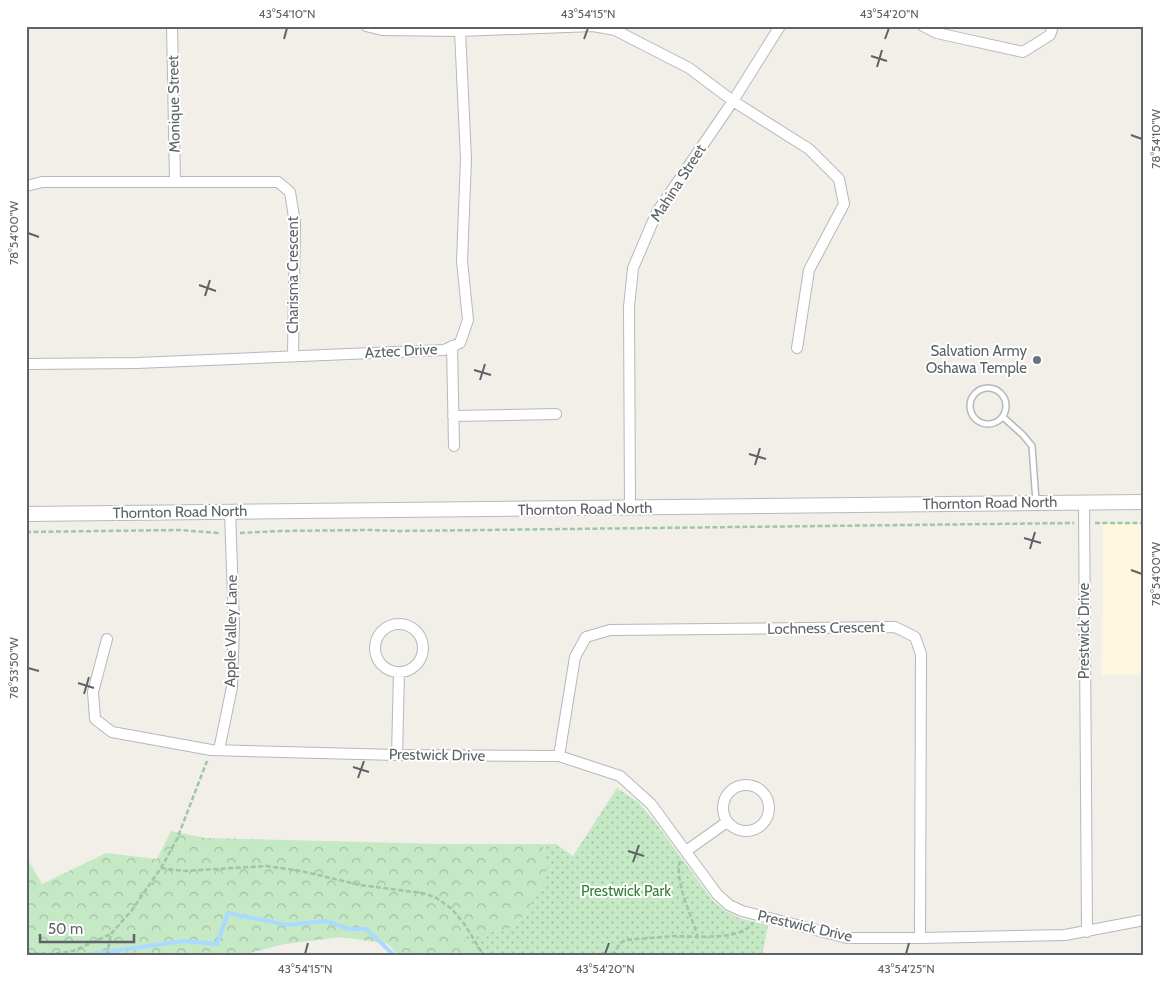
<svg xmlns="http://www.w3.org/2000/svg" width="1170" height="982" font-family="Cabin,sans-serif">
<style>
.commercial{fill:#fef7e0}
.forest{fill:url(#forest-crowns)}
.park{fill:url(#park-dots)}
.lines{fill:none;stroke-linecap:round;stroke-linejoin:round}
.stream{stroke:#aadaff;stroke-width:4}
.lane-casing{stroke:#b5b8bc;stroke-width:8}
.street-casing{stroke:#b5b8bc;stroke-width:12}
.secondary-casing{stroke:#b6babf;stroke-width:16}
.path{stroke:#9cc7a9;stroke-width:2.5;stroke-dasharray:5 2.5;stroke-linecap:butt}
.lane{stroke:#fff;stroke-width:5}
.street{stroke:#fff;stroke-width:10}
.secondary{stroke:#fff;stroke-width:14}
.ticks{fill:none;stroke:#5f6368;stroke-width:2}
.worship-dot{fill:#6b7280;stroke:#fff;stroke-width:2}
.labels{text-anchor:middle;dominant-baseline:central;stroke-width:4;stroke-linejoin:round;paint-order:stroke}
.street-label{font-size:15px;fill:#5f6368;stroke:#fff}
.worship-label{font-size:15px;fill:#5b616d;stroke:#fff;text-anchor:end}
.park-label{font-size:15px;fill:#348238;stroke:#fff}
.neatline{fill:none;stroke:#5f6368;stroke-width:2}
.ticks-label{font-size:12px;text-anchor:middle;fill:#5f6368}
</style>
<defs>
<pattern id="forest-crowns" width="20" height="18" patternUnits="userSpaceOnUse" patternTransform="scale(1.25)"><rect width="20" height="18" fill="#c5e8c5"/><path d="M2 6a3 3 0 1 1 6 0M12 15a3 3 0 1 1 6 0" fill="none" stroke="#a3c0a4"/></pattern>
<pattern id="park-dots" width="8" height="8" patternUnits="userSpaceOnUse" patternTransform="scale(1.25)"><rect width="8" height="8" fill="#c5e8c5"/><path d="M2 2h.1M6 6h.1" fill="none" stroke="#a3c0a4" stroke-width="1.8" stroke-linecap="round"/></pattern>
</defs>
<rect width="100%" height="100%" fill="#f1efe8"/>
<!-- commercial -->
<path class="commercial" d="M1103,523L1144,524V675H1102Z"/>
<!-- forest -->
<path class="forest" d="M171,831L205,838L441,844H542L548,866L544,881L525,914L513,928L464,938L477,956H399L388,944L342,937L285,944L238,956H26V860H28L42,884L106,853L157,859Z"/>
<!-- park -->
<path class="park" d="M617,788L638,802L655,822L713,901L726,911L739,918L768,925L762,956H477L463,937L513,928L525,914L544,881L548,866L542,844H556L573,856Z"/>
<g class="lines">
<!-- stream -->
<path class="stream" d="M79,956L183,941L217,944L228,913L287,925L326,921L349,929H366L395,956"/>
<!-- lane casing -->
<g class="lane-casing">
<path id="lane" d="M970 406a18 18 0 1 1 36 0a18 18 0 1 1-36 0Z
M1003,417L1023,435L1032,446L1036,502"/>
</g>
<!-- street casing -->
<g class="street-casing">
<path id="street" d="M172,26L175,181
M366,26L382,30L460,31L593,26
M593,26L615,30L689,68L733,101L809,149L839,179L844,204L809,270L797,348
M923,26L937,33L1023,52L1050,35L1053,26
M26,186L42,182H278L290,192L295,223L293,356
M452,346L454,446
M26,364L137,363L444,350L460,343L468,320L462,261L466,159L460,31
M453,416L556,414
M1084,503L1087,932
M630,508L629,307L633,268L657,212L733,101L780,26
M375 648a24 24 0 1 1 48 0a24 24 0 1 1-48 0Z
M107,639L93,692L95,719L112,732L211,750L397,755L559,756L620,776L651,804L717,894L729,905L742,911L847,938H920L1065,935L1144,920
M219,750L232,687L234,624L230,512
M397,755L399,672
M559,756L575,657L586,637L610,630L895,627L915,637L921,654L920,938
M723 808a23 23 0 1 1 46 0a23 23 0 1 1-46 0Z
M686,851L727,822"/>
</g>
<!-- secondary casing -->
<g class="secondary-casing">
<path id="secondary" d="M26,514L1144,502"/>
</g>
<!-- path -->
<path class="path" d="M1095,523H1144
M26,532L179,530L219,533
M240,533L280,531L371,530L399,531L1074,523
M680,861C674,881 692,917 698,937C715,936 741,938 753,923
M161,868L184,871L266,866L301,871L360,885L422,893L435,897L452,909L465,925L484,956
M26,953L52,954L73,951L111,934
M107,956L111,934L132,910L161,868L177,839L207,761
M613,956L620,943L626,940L674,936L698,937"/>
<!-- lane -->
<use href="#lane" class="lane"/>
<!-- street -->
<use href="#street" class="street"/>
<!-- secondary -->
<use href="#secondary" class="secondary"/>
</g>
<!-- ticks -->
<path class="ticks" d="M284,39L287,28M584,39L588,28M885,39L889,28M871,56L887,61M877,67L882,50M1131,135L1142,139M28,233L39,237M199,285L216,291M205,296L210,280M474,370L491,375M480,380L485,364M749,454L766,459M755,465L760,448M1024,538L1041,543M1030,549L1035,532M1131,570L1142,574M28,668L39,671M78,683L94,688M84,694L89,677M353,767L369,772M358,778L364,761M628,851L644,856M633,862L639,845M305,954L308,943M605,954L609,943M906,954L909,943"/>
<!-- markers -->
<circle class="worship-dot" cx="1037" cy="360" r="5"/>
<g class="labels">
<!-- street labels -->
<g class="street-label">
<text transform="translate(174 104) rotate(-91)">Monique Street</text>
<text transform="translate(678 183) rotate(-57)">Mahina Street</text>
<text transform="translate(293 275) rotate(-90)">Charisma Crescent</text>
<text transform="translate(401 351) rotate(-3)">Aztec Drive</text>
<text transform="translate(990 503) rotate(-1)">Thornton Road North</text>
<text transform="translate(585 509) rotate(-1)">Thornton Road North</text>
<text transform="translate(180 512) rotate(-1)">Thornton Road North</text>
<text transform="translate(826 628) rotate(-1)">Lochness Crescent</text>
<text transform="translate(231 631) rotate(-89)">Apple Valley Lane</text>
<text transform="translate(1084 631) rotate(-90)">Prestwick Drive</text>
<text transform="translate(437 755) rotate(1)">Prestwick Drive</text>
<text transform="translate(805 926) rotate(13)">Prestwick Drive</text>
</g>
<!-- worship labels -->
<g class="worship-label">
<text x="1027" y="351">Salvation Army<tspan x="1027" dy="17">Oshawa Temple</tspan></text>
</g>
<!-- park labels -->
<g class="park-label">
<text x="626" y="891">Prestwick Park</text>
</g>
</g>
<!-- border -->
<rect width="1170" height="982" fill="none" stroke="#ffffff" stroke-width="55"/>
<!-- scale -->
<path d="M40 934v8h94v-8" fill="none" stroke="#5f6368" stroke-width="2.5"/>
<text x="48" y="934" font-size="15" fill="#5f6368" stroke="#ffffff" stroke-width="4" paint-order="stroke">50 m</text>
<rect x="28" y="28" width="1114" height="926" class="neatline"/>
<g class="ticks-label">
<text x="287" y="18">43°54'10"N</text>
<text x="588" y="18">43°54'15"N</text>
<text x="889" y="18">43°54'20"N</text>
<text transform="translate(1156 139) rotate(-90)" y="4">78°54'10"W</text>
<text transform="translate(14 233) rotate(-90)" y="4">78°54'00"W</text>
<text transform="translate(1156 574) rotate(-90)" y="4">78°54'00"W</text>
<text transform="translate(14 668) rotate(-90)" y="4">78°53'50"W</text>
<text x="305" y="973">43°54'15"N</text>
<text x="605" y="973">43°54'20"N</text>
<text x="906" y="973">43°54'25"N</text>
</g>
</svg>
